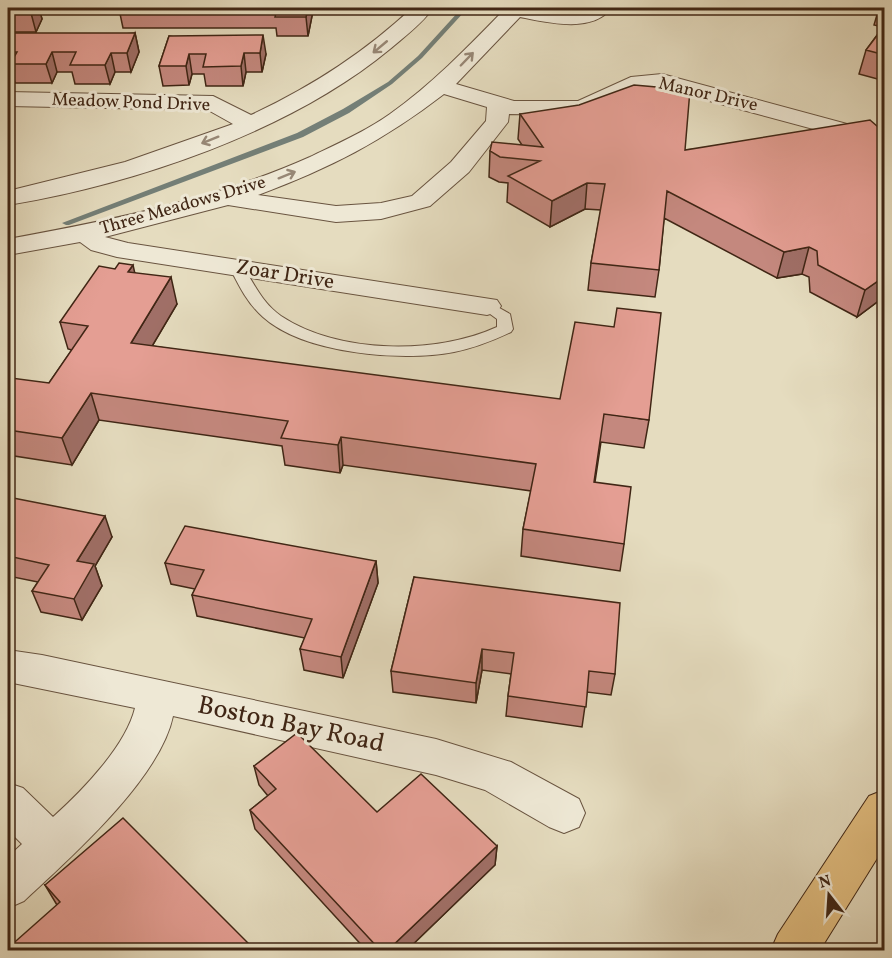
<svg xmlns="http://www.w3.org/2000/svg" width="892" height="958" font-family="Vollkorn,serif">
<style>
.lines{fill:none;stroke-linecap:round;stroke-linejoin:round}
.stream{fill:#747f77;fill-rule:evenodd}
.lane-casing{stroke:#695440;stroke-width:2}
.street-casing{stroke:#695440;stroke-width:2}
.highway-casing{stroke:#402615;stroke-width:2}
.lane{fill:#eee8d5;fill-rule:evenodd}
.street{fill:#eee8d5;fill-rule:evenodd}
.highway{fill:#e2be80;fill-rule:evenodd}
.wall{fill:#c4887e;stroke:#402615;stroke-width:1.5}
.shaded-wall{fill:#a06f67;stroke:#402615;stroke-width:1.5}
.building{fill:#e49e93;stroke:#402615;stroke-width:1.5}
.oneway{stroke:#978775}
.labels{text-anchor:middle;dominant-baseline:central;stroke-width:6;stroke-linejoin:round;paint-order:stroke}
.far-street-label{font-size:18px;fill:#402615;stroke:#eee8d5}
.street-label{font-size:21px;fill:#402615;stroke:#eee8d5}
.near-street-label{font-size:26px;fill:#402615;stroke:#eee8d5}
</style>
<rect width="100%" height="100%" fill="#e5dcbf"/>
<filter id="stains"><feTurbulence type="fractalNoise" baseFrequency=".00333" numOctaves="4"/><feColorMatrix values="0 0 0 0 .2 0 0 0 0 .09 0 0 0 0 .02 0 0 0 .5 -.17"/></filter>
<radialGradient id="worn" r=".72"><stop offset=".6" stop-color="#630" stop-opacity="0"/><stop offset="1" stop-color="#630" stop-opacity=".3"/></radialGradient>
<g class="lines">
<!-- stream -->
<path class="stream" d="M460,10L465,11L422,58L392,84L349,113L303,137L69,225H66L62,223L297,133L343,109L388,82L418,56Z"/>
<!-- lane casing -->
<g class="lane-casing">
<path id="lane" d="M237,264L242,265C254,283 262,303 281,316C338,354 436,355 497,327V319L479,306L487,301L510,314L513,329L511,332C492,341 474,348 454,352C402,362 304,354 263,317C248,304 239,286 230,268Z"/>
</g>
<!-- street casing -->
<g class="street-casing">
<path id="street" d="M412,8H433C422,24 404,37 390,49C290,132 134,184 8,205V191L125,162L233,124L208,110L8,106V92L213,96L251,115C311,87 364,53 412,8Z
M498,8C522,8 545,11 569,11C584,12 596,6 611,8C593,34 545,22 520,17L456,84L514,101H578L631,77L662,74L884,134V148L661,88H643L581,115L509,114L508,122L469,172L430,206L381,219L336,222L228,205L105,237L128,243L497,300L501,306L497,312L487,315L117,257L91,250L80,242L8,255V239C111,220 214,200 310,157C337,144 366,131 390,114C432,84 466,49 501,13ZM444,94L487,107L486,121L451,162L412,196L381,203L336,206L258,195C330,168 383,141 444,94Z
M8,650L42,655L436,739L511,762L579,799L585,813L579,827L564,833L549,827L485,790L436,775L173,716C160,779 70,858 24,901L8,908V857L22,844L8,830V783L23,788L53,817C82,791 126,746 135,708L8,682Z"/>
</g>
<!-- highway casing -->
<g class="highway-casing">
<path id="highway" d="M884,790V847L820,950H771L778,934L869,796Z"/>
</g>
<!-- lane -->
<use href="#lane" class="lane"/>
<!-- street -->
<use href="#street" class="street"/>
<!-- highway -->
<use href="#highway" class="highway"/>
</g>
<!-- wall -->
<path class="wall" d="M8,8L40,12L42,19L36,32H8Z
M120,8H313V11L308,36H277L276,28H123L119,9Z
M879,8H885V81L859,74L866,50L883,27L874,25Z
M135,33L139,52L131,72H115L110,84H75L72,72H57L52,83H15L12,71H9L8,66V44Z
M169,36L266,54L262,72H246L243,86H206L204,74H192L189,85L163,86L159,66Z
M520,114L685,150L885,133V296L857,317L810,292L809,277L802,274L777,278L664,218L659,270L655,297L588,290L591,263L601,210L585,209L550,227L507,202L508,183L499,182L489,177L490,151L522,145L518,139Z
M115,269L135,273L177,304L152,346L649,420L644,448L601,442L595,482L624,544L620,571L521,556L523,529L531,491L343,465L340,473L285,465L282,446L99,420L72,465L8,455V382L49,383L72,350L68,349L60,322Z
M8,497L112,537L95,566L102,586L82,620L41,612L32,591L38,582L8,576Z
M376,561L378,583L343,678L304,670L300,649L305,638L197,616L192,595L195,589L171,584L165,563Z
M414,577L615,674L611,695L587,692L582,727L506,716L508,696L511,674L482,670L476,703L393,692L391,671Z
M254,766L377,812L497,846L495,865L406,951H367L255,829L250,810L268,796L259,785Z
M45,885L256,951L57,905Z"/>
<!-- shaded-wall -->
<path class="shaded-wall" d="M34,8H43L40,12L42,19L36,32L31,13Z
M308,8H313V11L308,36L306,17Z
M135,33L139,52L131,72L127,53Z
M263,35L266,54L262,72L260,53Z
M52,52L57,72L52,83L46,64Z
M111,53L115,72L110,84L105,65Z
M244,53L246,72L243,86L241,66Z
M189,54L192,74L189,85L186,66Z
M8,104L10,112L8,128Z
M587,183L585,209L550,227L552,201Z
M809,247L802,274L777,278L784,252Z
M133,265L139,292L128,272Z
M885,276V296L857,317L865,290Z
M171,277L177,304L138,370L131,343Z
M91,393L99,420L72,465L62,438Z
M341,437L343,465L340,473L338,445Z
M105,516L112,537L95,566L102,586L82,620L74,599L77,561Z
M376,561L378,583L343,678L341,657Z
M482,649V670L476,703V683Z
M497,846L495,865L406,951H387Z"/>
<!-- building -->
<path class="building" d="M8,8H34L31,13L8,14Z
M120,8H308L306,17H275L277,9H119Z
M885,25V55L866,50Z
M14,33H135L127,53H111L105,65H70L76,52H52L46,64H10L17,52H8V44Z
M263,35L260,53H244L241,66L203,67L206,54H189L186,66H159L169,36Z
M634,85L690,90L685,150L870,120L885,133V276L865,290L818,265L817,251L809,247L784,252L667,191L659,270L591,263L605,184L587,183L552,201L508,176L540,161L500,157L490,151L492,142L543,147L520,114L579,105Z
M119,263L133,265L128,272L171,277L131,343L560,399L575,322L614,327L617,308L661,313L649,420L604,414L594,482L631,487L624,544L523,529L536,464L341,437L338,445L281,438L288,421L91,393L62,438L8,430V382L11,378L49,383L88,326L60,322L99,266L115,269Z
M8,497L105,516L77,561L94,564L74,599L32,591L49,565L8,556Z
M185,526L376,561L341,657L300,649L312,619L192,595L204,570L165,563Z
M414,577L620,603L615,674L589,671L586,707L508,696L514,653L482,649L476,683L391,671Z
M297,733L377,812L421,774L497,846L387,951H381L250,810L276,789L254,766Z
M123,818L256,951H8V948L60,902L45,885Z"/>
<!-- one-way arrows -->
<defs><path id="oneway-shaft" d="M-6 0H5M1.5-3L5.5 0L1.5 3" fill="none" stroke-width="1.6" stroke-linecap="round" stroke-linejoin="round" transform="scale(1.5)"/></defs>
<g class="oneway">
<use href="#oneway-shaft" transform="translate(380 47) rotate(140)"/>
<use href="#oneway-shaft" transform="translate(467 59) rotate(-46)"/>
<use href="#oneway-shaft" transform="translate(210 140) rotate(158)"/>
<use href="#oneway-shaft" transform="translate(287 175) rotate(-22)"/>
</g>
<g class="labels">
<!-- far-street labels -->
<g class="far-street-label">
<text transform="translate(708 95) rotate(13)">Manor Drive</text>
<text transform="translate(131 103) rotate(2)">Meadow Pond Drive</text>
<text transform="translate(183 206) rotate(-16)">Three Meadows Drive</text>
</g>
<!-- street labels -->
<g class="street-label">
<text transform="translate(285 275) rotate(9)">Zoar Drive</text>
</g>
<!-- near-street labels -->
<g class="near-street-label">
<text transform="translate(291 725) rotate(12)">Boston Bay Road</text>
</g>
</g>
<!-- margin -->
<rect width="892" height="958" fill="none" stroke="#e5dcbf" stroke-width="30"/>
<rect x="9" y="9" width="874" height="940" fill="none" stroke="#402615" stroke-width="3"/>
<rect x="15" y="15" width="862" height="928" fill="none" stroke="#402615" stroke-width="1.5"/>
<!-- north arrow -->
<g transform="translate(829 895) rotate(343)" stroke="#eee8d5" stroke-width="4.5" paint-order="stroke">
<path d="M0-4.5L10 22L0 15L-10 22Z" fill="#402615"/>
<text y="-9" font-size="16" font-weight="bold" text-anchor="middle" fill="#402615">N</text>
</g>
<rect width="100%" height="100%" filter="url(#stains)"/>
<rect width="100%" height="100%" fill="url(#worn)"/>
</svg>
